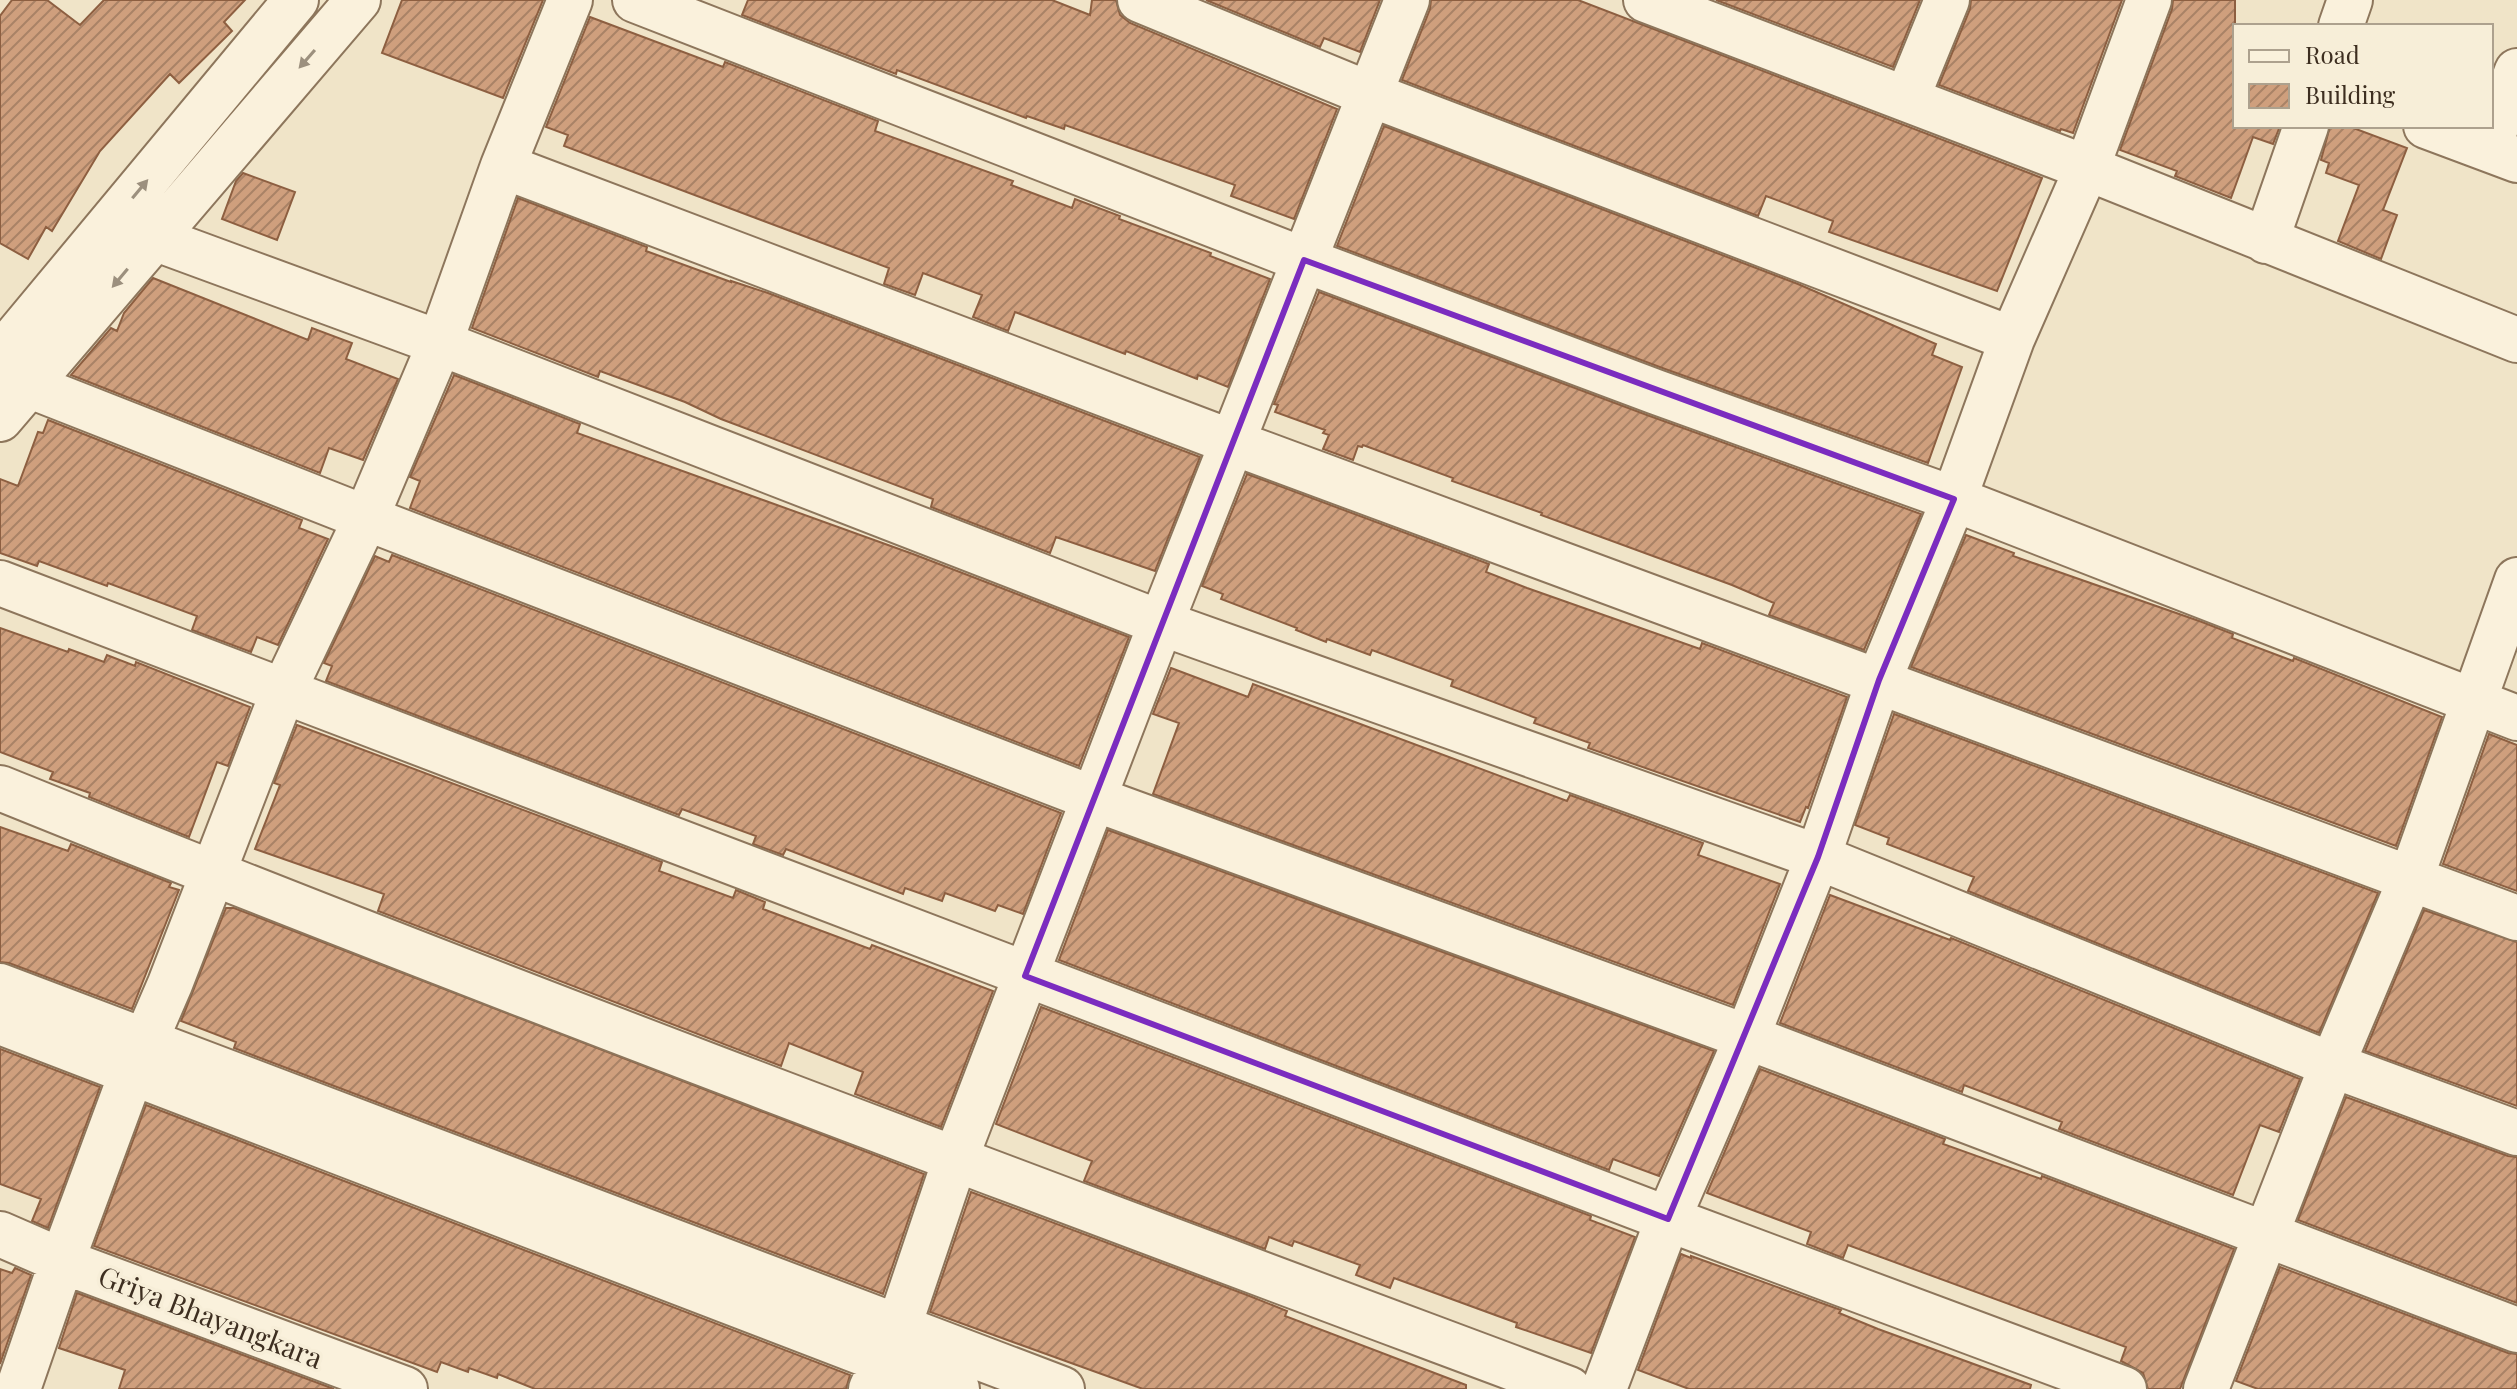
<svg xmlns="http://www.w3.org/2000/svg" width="2517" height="1389" font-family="'Playfair Display',serif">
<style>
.building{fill:url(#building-hatch);stroke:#8d5f41;stroke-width:2}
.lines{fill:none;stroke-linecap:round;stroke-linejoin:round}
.minor-casing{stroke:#8d765c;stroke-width:48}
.minor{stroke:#faf1dc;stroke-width:44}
.oneway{fill:#9c907e}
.marked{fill:none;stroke:#7b2cbf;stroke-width:6;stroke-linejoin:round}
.labels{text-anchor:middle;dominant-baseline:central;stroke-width:7;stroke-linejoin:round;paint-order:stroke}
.street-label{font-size:28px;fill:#3d2e20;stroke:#f7eed8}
</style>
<defs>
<pattern id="building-hatch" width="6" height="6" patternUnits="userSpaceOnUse" patternTransform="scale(2)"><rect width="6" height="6" fill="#cf9f7d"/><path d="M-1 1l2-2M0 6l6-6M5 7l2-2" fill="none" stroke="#a98266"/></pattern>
</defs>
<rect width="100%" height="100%" fill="#f0e4c8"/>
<!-- building -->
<path class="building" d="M12,0H47L80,25L104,0H245L224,22L232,31L179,83L170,74L100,151L52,231L46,227L28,259L0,243V16Z
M402,0H543L503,98L382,53Z
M748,0H1052L1090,15L1092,0H1116L1120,15L1130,23L1337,109L1294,219L1231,196L1235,185L1065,125L1064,129L1027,116L1026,118L897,70L896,74L742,15Z
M1206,0H1380L1360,52L1324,38L1320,47Z
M1431,0H1578L2042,178L1997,291L1829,232L1833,221L1766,196L1758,216L1402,80L1430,9Z
M1716,0H1920L1893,67Z
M1971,0H2122L2073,133L2061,129L2060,131L1939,85L1970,9Z
M2173,0H2235V126H2280L2273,144L2253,137L2231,198L2175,176L2177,171L2120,150L2172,9Z
M590,17L723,67L725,62L878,121L875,131L1013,181L1011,185L1072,208L1075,199L1120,216L1119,219L1211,253L1210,256L1270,279L1228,387L1198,375L1197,379L1126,351L1125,354L1015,312L1008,331L973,317L982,295L923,273L915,295L884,284L889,268L564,146L568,135L546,127Z
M1384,126L1798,284L1936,344L1932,355L1962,367L1928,463L1665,369L1337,246Z
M2330,126H2348L2407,148L2383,210L2397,215L2381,259L2338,241L2359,185L2326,173L2329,163L2321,160Z
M243,173L295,192L277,240L222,219L236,181Z
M518,198L647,247L646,251L731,282V281L768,293L1200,457L1155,571L1056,537L1050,553L931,507L933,499L721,419L685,402L600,371L598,377L472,328Z
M153,278L308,340L312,328L352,343L346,359L398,379L363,460L329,448L320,473L71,375L111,328L117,331L124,313Z
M1319,292L1647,415L1921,514L1864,650L1769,615L1774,603L1732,585L1541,515L1542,513L1452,481L1453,478L1363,445L1362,447L1358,446L1353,460L1323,449L1329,435L1323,433L1325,430L1275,412L1278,405L1274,404Z
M454,375L580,424L577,433L913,554L1129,637L1079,766L410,508L420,481L410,477Z
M48,420L302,520L299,528L328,539L278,645L257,637L251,652L192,630L197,616L108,583L107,586L39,561L37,566L0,553V479L18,486L38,432L43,433Z
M1247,474L1489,564L1486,572L1527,588L1700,649L1702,643L1847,697L1808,808L1806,807L1800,822L1588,748L1590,743L1534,723L1536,718L1451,686L1453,680L1372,650L1370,655L1327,639L1326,642L1296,630L1297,628L1221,599L1223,594L1202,586Z
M1966,535L2014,553L2013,556L2202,622L2233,634L2232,638L2293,661L2294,658L2442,717L2396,846L1911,667Z
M392,555L1061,813L1023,914L998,905L995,911L945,893L942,901L905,888L903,894L786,849L783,855L753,844L756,836L682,809L679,815L326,681L332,666L324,663L375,556L389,562Z
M0,628L68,652L69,649L104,662L107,655L135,666L136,662L250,707L228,766L217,762L189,837L89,797L90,793L50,779L53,772L0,752Z
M1171,668L1248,697L1253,684L1567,801L1570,795L1703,843L1698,855L1780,884L1733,1005L1153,794L1179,723L1153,714Z
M1894,714L2378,893L2319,1033L1968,891L1974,877L1887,844L1889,838L1855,825Z
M297,725L662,862L659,871L733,898L736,890L765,902L763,909L870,949L872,945L993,991L941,1127L855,1094L863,1072L789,1043L781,1066L378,911L384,894L255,849L280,785L274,783Z
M2489,734L2517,745V891L2443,864Z
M0,827L68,851L71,844L171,883L169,887L179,890L132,1009L9,963L0,962Z
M1108,830L1714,1051L1659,1176L1613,1159L1609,1170L1059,960Z
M1830,895L1950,940L1951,938L2300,1079L2279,1132L2260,1125L2233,1195L2059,1129L2062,1122L1964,1085L1962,1092L1780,1023Z
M226,908H234L924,1174L883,1294L234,1048L236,1042L181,1021Z
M2424,910L2517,942V1106L2365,1051Z
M1041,1007L1591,1216L1590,1220L1635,1237L1591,1353L1516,1327L1517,1323L1394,1278L1390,1288L1356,1275L1360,1265L1294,1241L1292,1246L1269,1237L1265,1249L1084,1181L1092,1161L996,1124Z
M0,1049L100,1087L48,1228L32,1221L41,1199L0,1184Z
M1760,1069L1945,1139L1943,1144L2041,1179L2042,1176L2234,1249L2180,1389H2148L2143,1373L2121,1361L2126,1347L1848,1245L1843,1258L1807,1244L1811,1232L1707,1193Z
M2346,1097L2508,1156L2517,1157V1303L2298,1220Z
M146,1105L850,1375L846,1389H535L498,1374L497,1378L469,1368L468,1372L441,1362L437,1372L94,1246Z
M971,1192L1247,1295L1287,1311L1285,1316L1466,1385V1389H1143L930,1312Z
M1681,1254L1691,1258V1256L1841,1310L1839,1313L1878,1329L2031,1385L2030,1389H1689L1638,1370Z
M2280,1267L2508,1353L2517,1354V1389H2258L2236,1381Z
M15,1268L31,1275L0,1364V1269L12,1273Z
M77,1293L334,1389H119L125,1370L59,1348Z"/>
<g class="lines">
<!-- minor casing -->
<g class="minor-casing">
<path id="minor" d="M635,0L1304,260L1656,392L1954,499L2517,718
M1140,0L1369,94L2012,339
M1646,0L2087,168L2517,340
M2341,26L2350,0
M1907,98L1947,0
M2426,126L2517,160
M2488,149L2517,71
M503,166L1234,443L2517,918
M154,238L440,343L1161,623L1818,857L2332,1065L2517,1133
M2266,241L2306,126
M0,356L296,0
M0,374L366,518L1095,799L1747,1037L2517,1330
M0,419L358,0
M0,583L1668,1219L2124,1389
M0,788C519,998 1045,1193 1569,1389
M0,986L1062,1389
M0,1022L957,1389
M0,1234L62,1261L405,1389
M18,1389L62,1261L132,1072L170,984L283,692L366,518L440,343L503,166L570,0
M871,1389L898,1329L955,1160L1161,623L1407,0
M1604,1389L1668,1219L1747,1037L1818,857L1879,680L1954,499L2012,339L2087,168L2149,0
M2206,1389L2332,1065L2411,878L2517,580"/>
</g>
<!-- minor -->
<use href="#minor" class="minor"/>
</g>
<!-- one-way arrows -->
<defs><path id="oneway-solid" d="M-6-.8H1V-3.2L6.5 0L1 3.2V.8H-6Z" transform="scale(2)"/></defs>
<g class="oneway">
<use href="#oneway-solid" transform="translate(307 59) rotate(131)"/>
<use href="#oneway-solid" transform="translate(140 189) rotate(-50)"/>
<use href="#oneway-solid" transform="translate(120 278) rotate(130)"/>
</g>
<!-- marked area -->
<path class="marked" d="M1304,260L1954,499L1879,680L1818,857L1668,1219L1025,976Z"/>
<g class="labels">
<!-- street labels -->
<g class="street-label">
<text transform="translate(211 1316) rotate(21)">Griya Bhayangkara</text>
</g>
</g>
<!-- legend -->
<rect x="2233" y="24" width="260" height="104" fill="#f7eed8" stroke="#ada18e" stroke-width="2"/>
<rect x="2249" y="50" width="40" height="12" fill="#faf1dc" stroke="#ada18e" stroke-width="2"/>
<text x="2305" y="64" font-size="24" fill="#3d2e20">Road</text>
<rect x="2249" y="84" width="40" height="24" fill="url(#building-hatch)" stroke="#ada18e" stroke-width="2"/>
<text x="2305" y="104" font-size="24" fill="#3d2e20">Building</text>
</svg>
